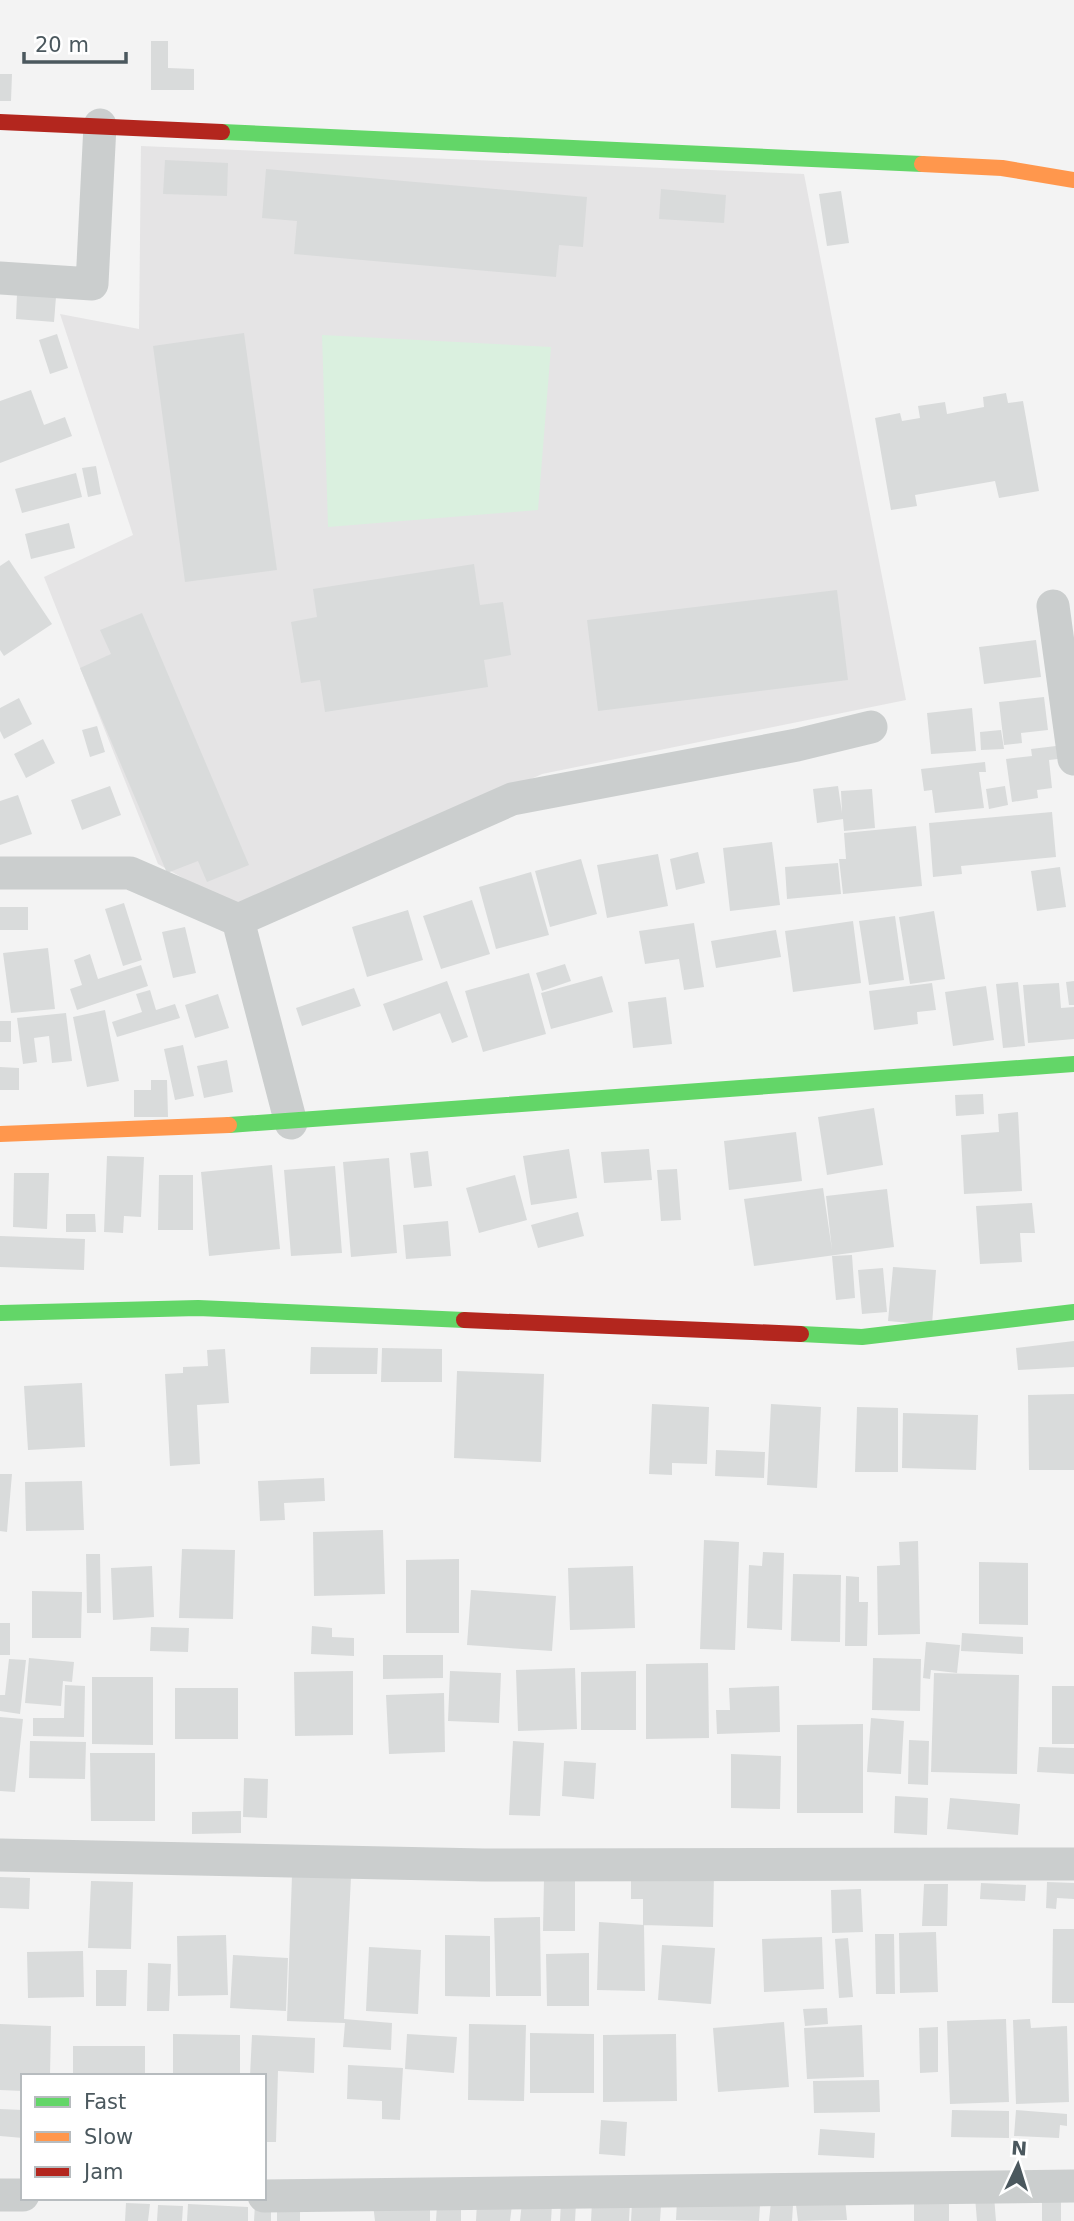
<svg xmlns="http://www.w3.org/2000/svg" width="1074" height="2221" font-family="'DejaVu Sans',sans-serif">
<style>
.education{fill:#e5e4e5}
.green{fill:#daf0df}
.building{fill:#d9dbdb}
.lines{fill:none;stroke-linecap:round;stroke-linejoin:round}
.street{stroke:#cbcece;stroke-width:33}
.fast{stroke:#63d668;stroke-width:16}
.slow{stroke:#ff974d;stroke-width:16}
.jam{stroke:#b3261e;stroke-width:16}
</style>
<rect width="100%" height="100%" fill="#f3f3f3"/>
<!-- education -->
<path class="education" d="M141,146L804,174L906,700L542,774L300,884L247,914L158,864L44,577L133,535L60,314L139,329Z"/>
<!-- green -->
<path class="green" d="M322,335L551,347L538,510L328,527Z"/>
<!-- building -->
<path class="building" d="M151,41H168V68L194,69V90H151Z
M0,74H12L11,101H0Z
M165,160L228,163L227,196L163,194Z
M266,169L587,197L583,247L559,245L556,277L294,254L297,221L262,218Z
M661,189L726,195L724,223L659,219Z
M841,191L849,243L827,246L819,194Z
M17,294L56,297L54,322L16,319Z
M244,333L277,570L185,582L153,346Z
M57,334L68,368L50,374L39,340Z
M31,390L44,425L65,417L72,436L0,463V401Z
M1006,393L1008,403L1023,401L1039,491L999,498L995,481L915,495L917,506L891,510L875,418L900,413L902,421L920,418L918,406L945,402L947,414L984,407L983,397Z
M96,466L101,494L88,497L82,468Z
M76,473L82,497L22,513L15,489Z
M69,523L75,548L31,559L25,534Z
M9,560L52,624L4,656L0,650V566Z
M474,564L480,605L503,602L511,655L484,660L488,687L325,712L320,680L301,683L291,622L317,617L313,589Z
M837,590L848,680L598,711L587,620Z
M142,613L249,865L207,882L198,861L167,873L80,668L111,654L100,630Z
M1036,640L1041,677L984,684L979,647Z
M1044,697L1048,730L1021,733L1022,743L1004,745L999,702Z
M19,698L32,724L4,739L0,731V708Z
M972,708L976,751L931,754L927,713Z
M97,726L105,752L90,757L82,730Z
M1001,730L1004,749L981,750L980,732Z
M43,739L55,763L26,778L14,754Z
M1056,746L1058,759L1049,760L1052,788L1037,790L1038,798L1012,802L1006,759L1032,756L1031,749Z
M985,762L986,772H979L984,808L935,813L932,790L924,791L921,769Z
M110,786L121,815L82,830L71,800Z
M838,786L842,813L841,791L872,789L875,828L844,831L843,819L817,823L813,789Z
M1005,786L1008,805L989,809L986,789Z
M18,795L32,834L0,845V801Z
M1052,812L1056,857L961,866L962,874L933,877L929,823Z
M916,826L922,886L843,894L839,859H846L844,833Z
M772,842L780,905L730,911L723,848Z
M698,852L705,883L676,890L670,859Z
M658,854L668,906L607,918L597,865Z
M581,859L597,914L550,927L535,871Z
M838,863L841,894L787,899L785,867Z
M1060,867L1066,907L1037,911L1031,871Z
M531,872L549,935L496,949L479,887Z
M472,900L490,954L441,969L423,916Z
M124,903L142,960L123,966L105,909Z
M0,907H28V930H0Z
M408,910L423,960L367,977L352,927Z
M934,911L945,979L910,984L899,917Z
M895,916L904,980L869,985L859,921Z
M853,921L861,983L793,992L785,931Z
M694,923L704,987L684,990L679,959L645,964L639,931Z
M185,927L196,973L173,978L162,932Z
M776,930L781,957L716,968L711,941Z
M48,948L55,1009L11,1013L3,953Z
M90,954L98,979L141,965L148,986L77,1010L70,989L82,985L74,960Z
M565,964L571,981L542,991L536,973Z
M529,973L546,1034L483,1052L465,991Z
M602,976L613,1012L551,1029L541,993Z
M447,981L468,1037L452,1043L440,1013L393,1031L383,1004Z
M1074,981V1005H1069L1066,982Z
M1018,982L1025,1046L1003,1048L996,984Z
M932,983L936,1010L917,1012L918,1024L874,1030L869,991Z
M1059,983L1061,1008L1074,1007V1039L1028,1043L1023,985Z
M986,986L994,1040L953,1046L945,992Z
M354,988L361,1006L302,1026L296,1008Z
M150,990L156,1010L175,1004L180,1018L117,1037L112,1022L142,1012L136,994Z
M218,994L229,1028L195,1038L185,1005Z
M666,997L672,1044L633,1048L628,1002Z
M105,1010L119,1081L87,1087L73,1017Z
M66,1013L72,1061L52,1063L49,1036L34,1038L37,1062L23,1064L17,1018Z
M0,1021H11V1042H0Z
M183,1045L194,1096L175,1100L164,1049Z
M227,1060L233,1092L204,1098L197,1066Z
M0,1067L19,1068V1090H0Z
M151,1080H167L168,1117H134V1090H151Z
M983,1094L984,1114L956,1116L955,1095Z
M874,1108L883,1165L827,1175L818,1117Z
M1018,1112L1022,1191L964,1194L961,1135L999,1132L998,1114Z
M796,1132L802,1181L729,1190L724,1141Z
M569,1149L577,1198L531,1205L523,1156Z
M649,1149L652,1180L604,1183L601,1152Z
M428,1151L432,1186L414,1188L410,1153Z
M107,1156L144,1157L141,1217L124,1216L123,1233L104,1232Z
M389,1158L397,1253L351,1257L343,1162Z
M272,1165L280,1249L209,1256L201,1172Z
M335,1166L342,1253L291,1256L284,1170Z
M677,1169L681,1220L661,1221L657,1170Z
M14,1173H49L47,1229L13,1227Z
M159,1175H193V1230H158Z
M515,1175L527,1220L479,1233L466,1188Z
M823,1188L832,1250L826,1196L887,1189L894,1247L754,1266L744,1199Z
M1032,1203L1035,1233H1020L1022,1262L980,1264L976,1206Z
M578,1212L584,1236L538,1248L531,1225Z
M66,1214H95L96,1232H66Z
M448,1221L451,1256L406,1259L403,1225Z
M0,1236L85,1239L84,1270L0,1267Z
M852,1255L855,1298L836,1300L832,1256Z
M893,1267L936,1270L932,1325L888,1321Z
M883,1268L887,1312L862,1314L858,1270Z
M1074,1341V1367L1018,1370L1016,1348Z
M311,1347L378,1348L377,1374H310Z
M382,1348L442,1349V1382H381Z
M225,1349L229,1403L197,1405L200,1464L170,1466L165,1374L183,1373V1367L208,1366L207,1350Z
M457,1371L544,1374L541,1462L454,1458Z
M82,1383L85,1447L28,1450L24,1386Z
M1074,1394V1470H1029L1028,1395Z
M652,1404L709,1407L707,1464L672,1463V1475L649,1474Z
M771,1404L821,1407L817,1488L767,1485Z
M857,1407L898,1408V1472H855Z
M903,1413L978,1415L976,1470L902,1468Z
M716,1450L765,1452L764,1478L715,1476Z
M0,1474H12L7,1532L0,1531Z
M324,1478L325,1501L284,1503L285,1520L260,1521L258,1481Z
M82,1481L84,1530L26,1531L25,1482Z
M383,1530L385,1594L314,1596L313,1532Z
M704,1540L739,1542L735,1650L700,1649Z
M918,1541L920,1634L878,1635L877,1566L900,1565L899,1542Z
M182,1549L235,1550L233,1619L179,1618Z
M763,1552L784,1553L782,1630L747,1628L749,1565L762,1566Z
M86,1554H100L101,1613H87Z
M459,1559V1633H406V1560Z
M979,1562L1028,1563V1625L979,1624Z
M152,1566L154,1617L113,1620L111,1568Z
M633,1566L635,1628L570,1630L568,1568Z
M793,1574L841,1575L840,1642L791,1641Z
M846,1576L859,1577V1602H868L867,1646H845Z
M471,1590L556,1596L552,1651L467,1645Z
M32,1591L82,1592L81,1638H32Z
M0,1623H10V1655H0Z
M312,1626L332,1628V1637L354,1638V1656L311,1654Z
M151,1627L189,1628L188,1652L150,1651Z
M962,1633L1023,1637V1654L961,1651Z
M926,1642L960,1645L957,1673L931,1670L930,1679L923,1678Z
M383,1655H443V1678L383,1679Z
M29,1658L74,1662L72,1682L63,1681L61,1706L25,1703Z
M873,1658L921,1659L920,1711L872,1710Z
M9,1659L26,1660L20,1714L0,1711V1695H5Z
M708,1663L709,1738L646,1739V1664Z
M575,1668L577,1729L518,1731L516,1670Z
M353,1671V1735L295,1736L294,1672Z
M450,1671L501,1673L499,1723L448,1721Z
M636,1671V1730H581V1672Z
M934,1673L1019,1675L1017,1774L931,1772Z
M92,1677H153V1745L92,1744Z
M65,1685L85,1686L84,1737L33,1736V1718H64Z
M779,1686L780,1732L717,1734L716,1710H730L729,1688Z
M1052,1686H1074V1744H1052Z
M175,1688H238V1739H175Z
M444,1693L445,1752L389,1754L386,1695Z
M0,1717L23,1719L15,1792L0,1791Z
M871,1718L904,1721L901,1774L867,1772Z
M863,1724V1813H797V1725Z
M909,1740L929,1741L928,1785L908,1784Z
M30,1741L86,1742L85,1779L29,1778Z
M513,1741L544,1743L540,1816L509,1815Z
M1039,1747L1074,1748V1774L1037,1772Z
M90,1753H155V1821H91Z
M731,1754L781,1756L780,1809L731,1808Z
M564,1761L596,1763L594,1799L562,1796Z
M244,1778L268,1779L267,1818L243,1817Z
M895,1796L928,1798L927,1835L894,1833Z
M950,1798L1020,1804L1018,1835L947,1829Z
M241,1811V1833L192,1834V1812Z
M631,1871L714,1873L713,1927L643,1925V1899H631Z
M292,1875L351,1877L344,2019L392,2023L391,2050L343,2047L345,2023L287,2021Z
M0,1877L30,1878L29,1909L0,1908Z
M544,1878H575V1931H543Z
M91,1881L133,1882L131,1949L88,1948Z
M1047,1882L1074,1883V1899L1057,1898L1056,1909L1046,1908Z
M981,1883L1026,1885L1025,1901L980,1899Z
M924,1884H948L947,1926H922Z
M861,1889L863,1932L832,1933L831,1890Z
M540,1917L541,1996H496L494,1918Z
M599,1922L644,1925L645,1991L597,1990Z
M1053,1929H1074V2003H1052Z
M936,1932L938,1992L900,1993L899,1933Z
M875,1934H894L895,1994H876Z
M226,1935L228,1995L178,1996L177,1936Z
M445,1935L490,1936V1997L445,1996Z
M822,1937L824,1989L764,1992L762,1939Z
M848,1938L853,1997L839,1998L835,1939Z
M662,1945L715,1948L711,2004L658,2000Z
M369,1947L421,1950L418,2014L366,2011Z
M83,1951L84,1997L28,1998L27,1952Z
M589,1953V2006H547L546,1954Z
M233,1955L288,1958L286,2011L230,2008Z
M148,1963L171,1964L169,2011H147Z
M96,1970H127L126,2006H96Z
M827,2008L828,2024L805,2026L803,2009Z
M1006,2019L1009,2102L950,2104L947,2021Z
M1030,2019L1031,2028L1067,2026L1069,2102L1016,2104L1013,2020Z
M784,2022L789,2087L718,2092L713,2028Z
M0,2024L51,2026L50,2076H23V2091L0,2090Z
M469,2024L526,2025L524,2101L468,2100Z
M862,2025L864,2077L807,2079L804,2028Z
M938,2027V2072L920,2073L919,2028Z
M530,2033L594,2034V2093H530Z
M173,2034L240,2035V2076H173Z
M407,2034L457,2037L454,2073L405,2069Z
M676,2034L677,2101L603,2102V2035Z
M252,2035L315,2038L314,2073L278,2071L276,2142H264V2076H250Z
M73,2046H145V2076H73Z
M348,2065L403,2068L400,2120L382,2119V2101L347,2099Z
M879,2080L880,2112L814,2113L813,2081Z
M0,2109L23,2110V2138L0,2136Z
M952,2110L1009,2111V2138L951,2137Z
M1016,2110L1067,2114V2126L1060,2125L1059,2138L1014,2136Z
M601,2120L627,2122L625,2156L599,2154Z
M820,2129L875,2133L874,2158L818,2155Z
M994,2196L996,2221H977L975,2197Z
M845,2198L847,2220L798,2221L796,2205Z
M677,2200L760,2205L759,2221L676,2220Z
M592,2201L630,2202L629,2221H591Z
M949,2201V2221H914V2202Z
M1042,2201H1061V2221H1042Z
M477,2202L512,2205L510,2221H476Z
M522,2202L552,2204L551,2221H520Z
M561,2202L576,2203L575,2221H560Z
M771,2202L793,2205L792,2221H769Z
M126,2203L150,2204L148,2221H125Z
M632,2203L661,2205L660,2221H631Z
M188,2204L248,2207V2221H187Z
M255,2204L271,2205V2221H254Z
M277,2204H300V2221H277Z
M373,2204L430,2205V2221H375Z
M158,2205L183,2206L182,2221H157Z
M437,2205L461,2206V2221H436Z"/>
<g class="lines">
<!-- street -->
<path class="street" d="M0,278L92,284L100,125
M1053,606L1074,759
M0,873H130L238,920L512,799L797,745L871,727
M238,920L291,1123
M0,1855L484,1865L1074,1864
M0,2195H23
M264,2196L1074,2186"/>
<!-- fast -->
<path class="fast" d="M222,132L922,164
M229,1125L1074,1064
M0,1313L198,1308L464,1320
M801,1334L862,1337L1074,1312"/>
<!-- slow -->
<path class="slow" d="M922,164L1002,168L1074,180
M0,1134L229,1125"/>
<!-- jam -->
<path class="jam" d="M0,122L222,132
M464,1320L801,1334"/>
</g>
<!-- legend -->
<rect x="21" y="2074" width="245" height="126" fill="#ffffff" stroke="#b7bcbf" stroke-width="2"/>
<rect x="35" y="2097" width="35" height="10" fill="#63d668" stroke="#b7bcbf" stroke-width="2"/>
<text x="84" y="2109" font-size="21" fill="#4b585e">Fast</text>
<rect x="35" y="2132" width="35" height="10" fill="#ff974d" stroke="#b7bcbf" stroke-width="2"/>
<text x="84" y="2144" font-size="21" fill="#4b585e">Slow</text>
<rect x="35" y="2167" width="35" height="10" fill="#b3261e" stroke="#b7bcbf" stroke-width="2"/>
<text x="84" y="2179" font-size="21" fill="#4b585e">Jam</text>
<!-- north arrow -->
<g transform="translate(1018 2165) rotate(4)" stroke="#ffffff" stroke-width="5" paint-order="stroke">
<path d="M0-5L12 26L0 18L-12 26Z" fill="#4b585e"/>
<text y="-10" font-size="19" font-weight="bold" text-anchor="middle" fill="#4b585e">N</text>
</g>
<!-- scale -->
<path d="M24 52v10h102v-10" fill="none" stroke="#4b585e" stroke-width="3.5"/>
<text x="35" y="52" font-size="21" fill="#4b585e" stroke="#ffffff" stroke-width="5" paint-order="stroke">20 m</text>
</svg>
